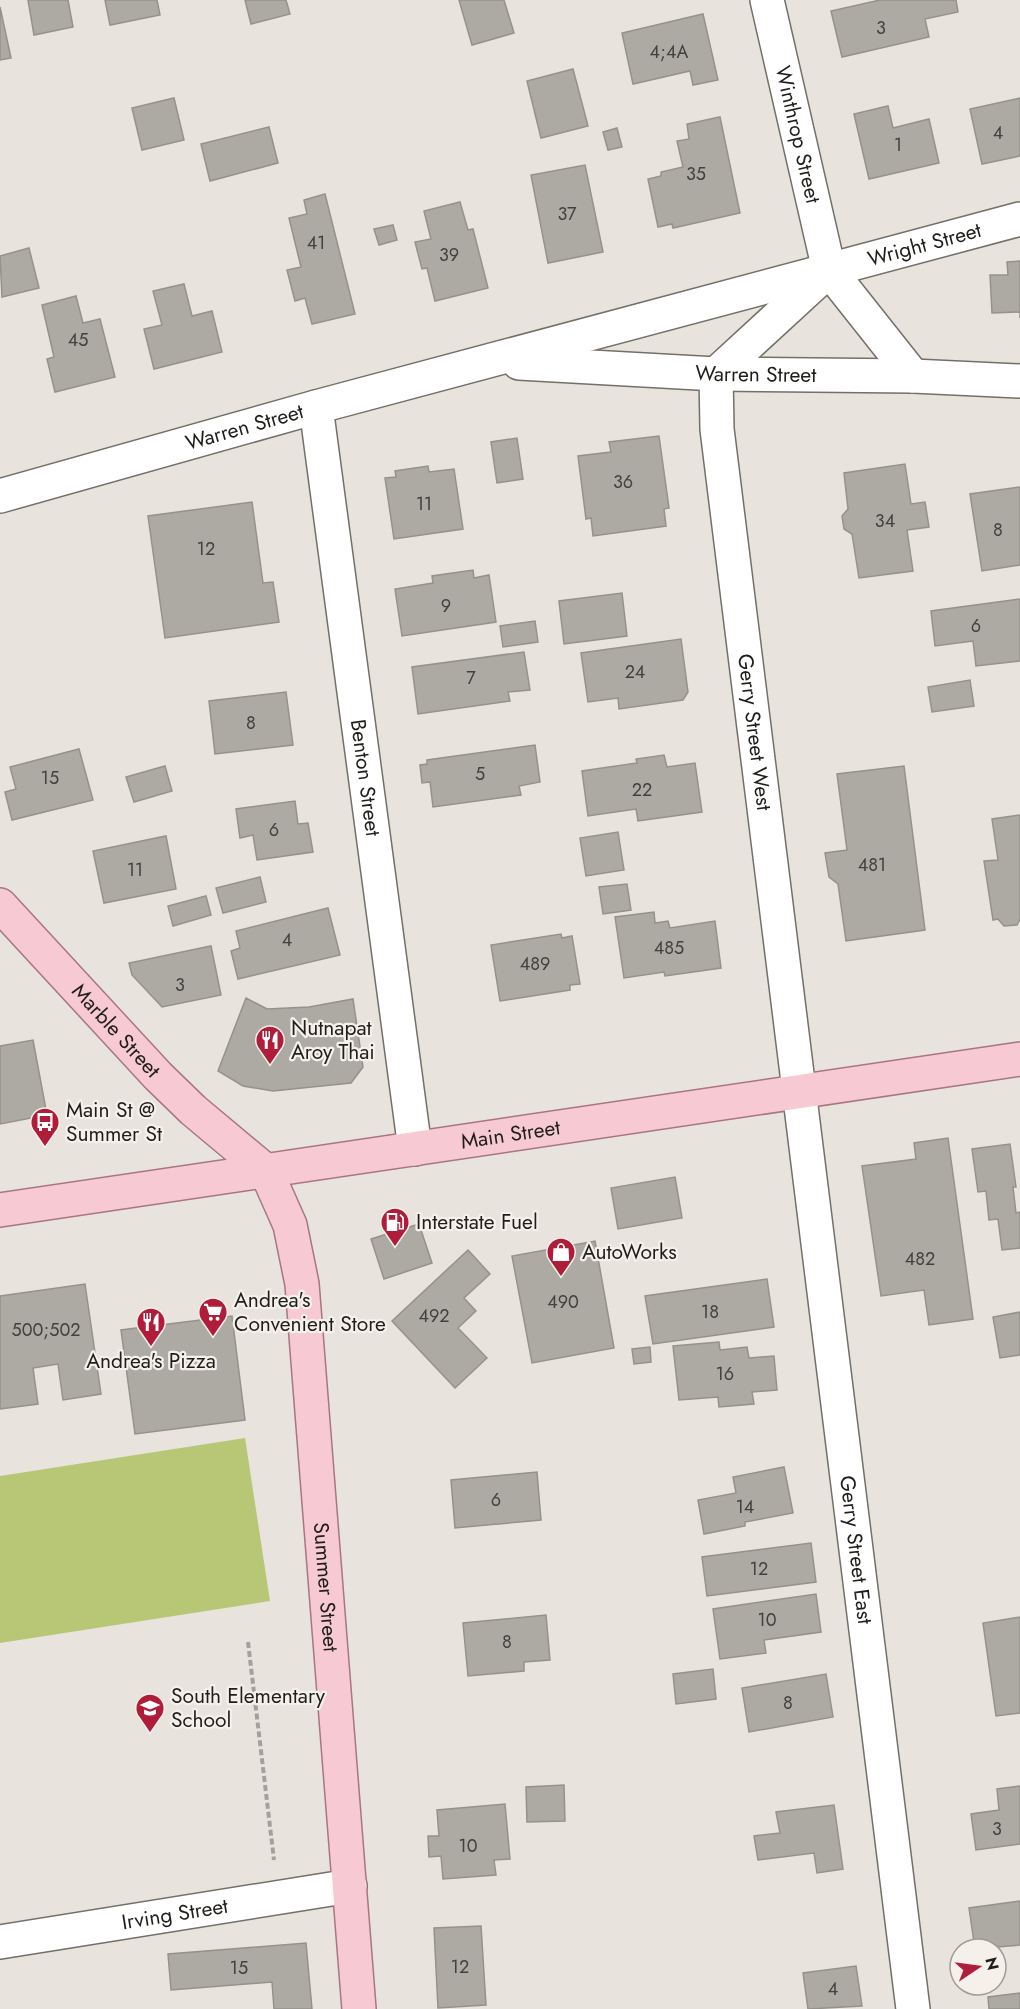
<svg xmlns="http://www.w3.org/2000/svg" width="1020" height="2009" font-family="Jost,sans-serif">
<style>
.green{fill:#b7c776}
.building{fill:#adaaa3;stroke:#95928b;stroke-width:1.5}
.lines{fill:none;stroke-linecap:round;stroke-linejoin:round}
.minor-casing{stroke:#736f69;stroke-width:36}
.major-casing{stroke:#a87680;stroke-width:36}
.path{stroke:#a4a19c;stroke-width:4;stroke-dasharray:6 3;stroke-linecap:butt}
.minor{stroke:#fff;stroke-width:33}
.major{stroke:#f7c9d3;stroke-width:33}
.labels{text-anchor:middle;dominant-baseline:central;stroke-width:4.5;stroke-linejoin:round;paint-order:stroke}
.number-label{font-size:18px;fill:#42413d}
.street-label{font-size:21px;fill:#1f1e1b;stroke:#f5f1ea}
.poi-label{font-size:21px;fill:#1f1e1b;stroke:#f5f1ea;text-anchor:start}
</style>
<rect width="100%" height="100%" fill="#e8e4dd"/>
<!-- green -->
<path class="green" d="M245,1438L270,1601L0,1643V1476Z"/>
<!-- building -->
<path class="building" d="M28,0H68L73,27L34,35Z
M105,0H157L160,15L110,25Z
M245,0H286L290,14L251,24Z
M459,0H504L514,33L472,45Z
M880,0H956L958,12L925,19L929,37L842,57L831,11Z
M0,7L11,58L0,60Z
M703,14L718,80L693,85L690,71L633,84L622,33Z
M573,69L588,126L541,138L527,81Z
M174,98L184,140L142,150L132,108Z
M1020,98V156L982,164L970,109Z
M888,106L893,128L929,119L939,163L869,179L854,114Z
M720,117L740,213L673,228L672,224L658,227L648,179L661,176V172L683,167L677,141L689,139L687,124Z
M269,127L278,163L210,181L201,144Z
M617,128L622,147L608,150L603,132Z
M585,165L603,252L548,263L531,175Z
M325,194L355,314L312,324L305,298L295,301L287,270L301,267L289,218L307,214L304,200Z
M460,202L468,230L473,229L488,288L435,301L427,268L422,269L415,242L431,239L424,211Z
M393,225L397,240L379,245L374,229Z
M29,248L39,288L2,297L0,256Z
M1020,261V318V312L992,313L990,275H1008L1007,262Z
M184,284L192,316L212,311L222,352L154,369L144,329L162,325L153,291Z
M76,296L83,323L100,319L115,377L55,392L47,359L54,357L42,305Z
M659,436L669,508L664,509L666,526L593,536L591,518L586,519L578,456L611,452L609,442Z
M517,438L523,479L497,483L491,442Z
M905,464L911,504L925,502L929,527L907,530L913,571L859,578L852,534L844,529L842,516L848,509L844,473Z
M428,466L429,472L454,469L463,529L394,539L385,478L396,477L395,471Z
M1020,487V565L982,571L970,494Z
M252,502L263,583L273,582L279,622L165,638L148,516Z
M473,570L474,578L489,575L496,622L402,636L395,589L433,583L432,576Z
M622,593L627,636L564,644L559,601Z
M1020,599V661L976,666L973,641L935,646L931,611Z
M535,621L538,642L503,647L500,626Z
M681,639L688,692L683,700L619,709L618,698L588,702L581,653Z
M524,652L530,690L508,692L510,701L418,714L412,667Z
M970,680L974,706L932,712L928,687Z
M286,692L293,745L215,754L209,701Z
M535,745L540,782L519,786L521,795L433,807L430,782L422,783L420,765L427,764V760Z
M79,749L93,800L12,820L5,792L16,789L10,767Z
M664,755L667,767L695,763L702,812L638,821L636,809L588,816L582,771L637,763L636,759Z
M165,766L172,791L134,802L126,777Z
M904,766L925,930L846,941L838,884L829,877L825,853L847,850L837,774Z
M295,801L298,824L308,823L313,852L257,860L253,835L240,838L236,809Z
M1020,815V919L1017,925L1004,926L998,919L993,920L984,861L998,860L992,819Z
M618,832L624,870L586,876L580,838Z
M166,836L176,889L104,903L93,851Z
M260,877L266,902L223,913L216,888Z
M627,884L631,910L603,914L599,887Z
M206,896L211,915L173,926L168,906Z
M328,908L340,955L238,979L231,951L240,948L236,931Z
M654,912L655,923L668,921L670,928L715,921L721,968L665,976L664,972L624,978L615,917Z
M561,934L562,938L572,936L580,984L570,985V990L500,1001L491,945Z
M211,946L221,995L162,1007L132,975L129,963Z
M246,998L267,1009L309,1007L353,999L363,1067L351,1083L273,1091L243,1086L218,1071Z
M33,1040L47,1115L0,1124V1046Z
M948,1138L973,1319L929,1325L924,1290L881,1296L862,1166L916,1159L914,1143Z
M1010,1144L1016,1187H1013L1016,1213L1020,1212V1248L1002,1250L998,1219L989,1220L986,1191L978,1192L972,1149Z
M675,1177L682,1218L618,1229L611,1188Z
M419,1224L432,1263L384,1279L371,1239Z
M595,1241L614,1348L532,1363L512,1256Z
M468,1250L490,1274L464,1298L476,1311L458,1328L487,1358L455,1388L392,1321Z
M767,1279L774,1327L653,1344L645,1296Z
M85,1284L101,1394L63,1400L58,1364L33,1368L38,1404L0,1409V1296Z
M1020,1312V1355L1000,1358L993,1317Z
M232,1316L245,1420L135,1434L121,1330Z
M719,1342L720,1350L747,1347L749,1358L774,1356L777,1390L752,1392L754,1404L719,1407L718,1397L679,1400L673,1346Z
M650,1347L651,1362L634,1364L632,1349Z
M784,1467L793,1513L745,1522V1526L704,1534L698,1500L736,1493L733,1477Z
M537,1472L541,1520L455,1528L451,1480Z
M811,1543L816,1582L707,1596L702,1557Z
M816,1594L821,1632L764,1640L766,1653L720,1659L713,1609Z
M546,1615L550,1660L524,1662V1671L468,1676L463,1623Z
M1020,1617V1713L996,1716L983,1623Z
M713,1669L716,1699L676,1704L673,1674Z
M826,1674L833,1717L749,1732L742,1688Z
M564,1785L565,1821L527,1822L526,1787Z
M1020,1786V1844L976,1850L971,1814L999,1810L997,1789Z
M505,1804L510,1859L494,1860L496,1875L443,1879L441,1856L429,1857L428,1836H439L437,1810Z
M834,1805L843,1869L817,1873L814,1853L758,1860L754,1836L780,1833L776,1812Z
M1020,1901V1945L975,1949L969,1908Z
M481,1926L486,2005L438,2008L434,1928Z
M306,1943L312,2009H274L272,1982L171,1990L168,1954Z
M856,1966L862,2006L808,2009L803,1973Z
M1020,1993V2009H989L988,1997Z"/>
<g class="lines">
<!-- minor casing -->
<g class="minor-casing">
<g id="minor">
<path id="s1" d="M767,0L829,270L913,376"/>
<path id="s2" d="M829,270L716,374L717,429L913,2009"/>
<path id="s3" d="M519,363L716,374L913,376L1020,381"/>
<path id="s4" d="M316,407L415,1149"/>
<path id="s5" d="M0,496L316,407L1020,219"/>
<path id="s6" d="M0,1942L350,1886"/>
</g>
</g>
<!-- major casing -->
<g class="major-casing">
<g id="major">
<path id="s7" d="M0,905L158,1076L193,1110L266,1171L290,1225L302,1284L359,2009"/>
<path id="s8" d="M0,1210L1020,1059"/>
</g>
</g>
<!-- path -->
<path class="path" d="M248,1642L274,1860"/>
<!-- minor -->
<use href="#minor" class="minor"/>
<!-- major -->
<use href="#major" class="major"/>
</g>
<!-- icons -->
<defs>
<g id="restaurant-pin" transform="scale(1.5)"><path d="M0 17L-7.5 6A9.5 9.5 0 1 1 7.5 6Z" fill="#b01d3b" stroke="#f5f1ea"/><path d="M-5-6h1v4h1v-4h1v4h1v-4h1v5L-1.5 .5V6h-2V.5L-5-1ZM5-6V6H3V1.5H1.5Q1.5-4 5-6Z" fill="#fff"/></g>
<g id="bus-pin" transform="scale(1.5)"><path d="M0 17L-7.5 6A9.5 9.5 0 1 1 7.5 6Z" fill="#b01d3b" stroke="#f5f1ea"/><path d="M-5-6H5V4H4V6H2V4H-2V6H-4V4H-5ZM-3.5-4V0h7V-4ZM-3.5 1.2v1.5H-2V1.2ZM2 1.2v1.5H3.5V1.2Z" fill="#fff"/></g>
<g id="fuel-pin" transform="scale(1.5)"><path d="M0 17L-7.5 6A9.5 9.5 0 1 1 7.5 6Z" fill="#b01d3b" stroke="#f5f1ea"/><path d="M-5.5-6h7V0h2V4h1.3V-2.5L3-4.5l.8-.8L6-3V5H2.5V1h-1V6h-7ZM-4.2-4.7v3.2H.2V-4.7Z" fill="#fff"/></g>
<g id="shop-pin" transform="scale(1.5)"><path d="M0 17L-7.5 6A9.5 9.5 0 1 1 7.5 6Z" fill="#b01d3b" stroke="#f5f1ea"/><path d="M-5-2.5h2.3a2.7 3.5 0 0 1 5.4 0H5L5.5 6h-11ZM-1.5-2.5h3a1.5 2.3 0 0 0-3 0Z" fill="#fff"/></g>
<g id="supermarket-pin" transform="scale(1.5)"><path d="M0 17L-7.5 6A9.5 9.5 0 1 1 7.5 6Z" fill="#b01d3b" stroke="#f5f1ea"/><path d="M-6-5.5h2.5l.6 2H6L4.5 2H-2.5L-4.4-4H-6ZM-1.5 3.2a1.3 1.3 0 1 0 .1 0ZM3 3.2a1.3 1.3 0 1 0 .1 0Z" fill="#fff"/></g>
<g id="school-pin" transform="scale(1.5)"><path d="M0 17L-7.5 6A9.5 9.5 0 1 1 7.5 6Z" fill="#b01d3b" stroke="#f5f1ea"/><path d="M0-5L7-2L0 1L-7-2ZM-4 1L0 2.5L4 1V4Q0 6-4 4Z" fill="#fff"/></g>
</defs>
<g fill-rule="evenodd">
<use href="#restaurant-pin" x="270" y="1040"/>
<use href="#bus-pin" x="45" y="1122"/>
<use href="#fuel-pin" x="395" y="1222"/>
<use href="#shop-pin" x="561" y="1252"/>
<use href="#supermarket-pin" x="213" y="1312"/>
<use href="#restaurant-pin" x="151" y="1322"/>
<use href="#school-pin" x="150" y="1708"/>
</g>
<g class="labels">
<!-- number labels -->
<g class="number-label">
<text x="881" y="28">3</text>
<text x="669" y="52">4;4A</text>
<text x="998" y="133">4</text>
<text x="898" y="145">1</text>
<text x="696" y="174">35</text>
<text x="567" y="214">37</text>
<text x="316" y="243">41</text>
<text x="449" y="255">39</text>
<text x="78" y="340">45</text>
<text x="623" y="482">36</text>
<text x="424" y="504">11</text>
<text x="885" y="521">34</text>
<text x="998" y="530">8</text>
<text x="206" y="549">12</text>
<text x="446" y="606">9</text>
<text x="976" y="626">6</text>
<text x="635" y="672">24</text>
<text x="471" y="678">7</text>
<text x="251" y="723">8</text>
<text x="480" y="774">5</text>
<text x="50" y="778">15</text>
<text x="642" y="790">22</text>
<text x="274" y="830">6</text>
<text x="872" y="865">481</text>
<text x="135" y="870">11</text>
<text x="287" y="940">4</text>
<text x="669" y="948">485</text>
<text x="535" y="964">489</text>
<text x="180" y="985">3</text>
<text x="920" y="1259">482</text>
<text x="563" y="1302">490</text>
<text x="710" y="1312">18</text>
<text x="434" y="1316">492</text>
<text x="46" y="1330">500;502</text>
<text x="725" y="1374">16</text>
<text x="496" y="1500">6</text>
<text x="745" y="1507">14</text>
<text x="759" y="1569">12</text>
<text x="767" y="1620">10</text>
<text x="507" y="1642">8</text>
<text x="788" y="1703">8</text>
<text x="997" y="1829">3</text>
<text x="468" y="1846">10</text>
<text x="460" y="1967">12</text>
<text x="239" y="1968">15</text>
<text x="833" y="1989">4</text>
</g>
<!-- street labels -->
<g class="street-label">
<text stroke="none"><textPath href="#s1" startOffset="138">Winthrop Street</textPath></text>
<text stroke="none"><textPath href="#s5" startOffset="958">Wright Street</textPath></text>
<text stroke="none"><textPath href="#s3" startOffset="237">Warren Street</textPath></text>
<text stroke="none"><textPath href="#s5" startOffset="254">Warren Street</textPath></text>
<text stroke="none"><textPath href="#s2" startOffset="514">Gerry Street West</textPath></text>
<text stroke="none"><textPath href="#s4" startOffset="374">Benton Street</textPath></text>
<text stroke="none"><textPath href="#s7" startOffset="171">Marble Street</textPath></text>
<text stroke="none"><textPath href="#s8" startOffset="516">Main Street</textPath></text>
<text stroke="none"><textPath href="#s2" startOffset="1338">Gerry Street East</textPath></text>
<text stroke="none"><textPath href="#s7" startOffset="800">Summer Street</textPath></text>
<text stroke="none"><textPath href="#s6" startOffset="177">Irving Street</textPath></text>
</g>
<!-- poi labels -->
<g class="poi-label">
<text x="291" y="1028">Nutnapat<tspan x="291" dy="24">Aroy Thai</tspan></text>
<text x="66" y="1110">Main St @<tspan x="66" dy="24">Summer St</tspan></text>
<text x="416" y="1222">Interstate Fuel</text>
<text x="582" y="1252">AutoWorks</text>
<text x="234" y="1300">Andrea's<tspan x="234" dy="24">Convenient Store</tspan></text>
<text x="151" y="1361" text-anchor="middle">Andrea's Pizza</text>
<text x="171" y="1696">South Elementary<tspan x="171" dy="24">School</tspan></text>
</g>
</g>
<!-- north arrow -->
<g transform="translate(978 1967) rotate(77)"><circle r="28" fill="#f5f1ea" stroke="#9f9d97" stroke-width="1.5"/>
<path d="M0-4.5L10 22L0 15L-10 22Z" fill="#b01d3b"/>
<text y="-9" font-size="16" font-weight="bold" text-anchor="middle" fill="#1f1e1b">N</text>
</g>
</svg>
